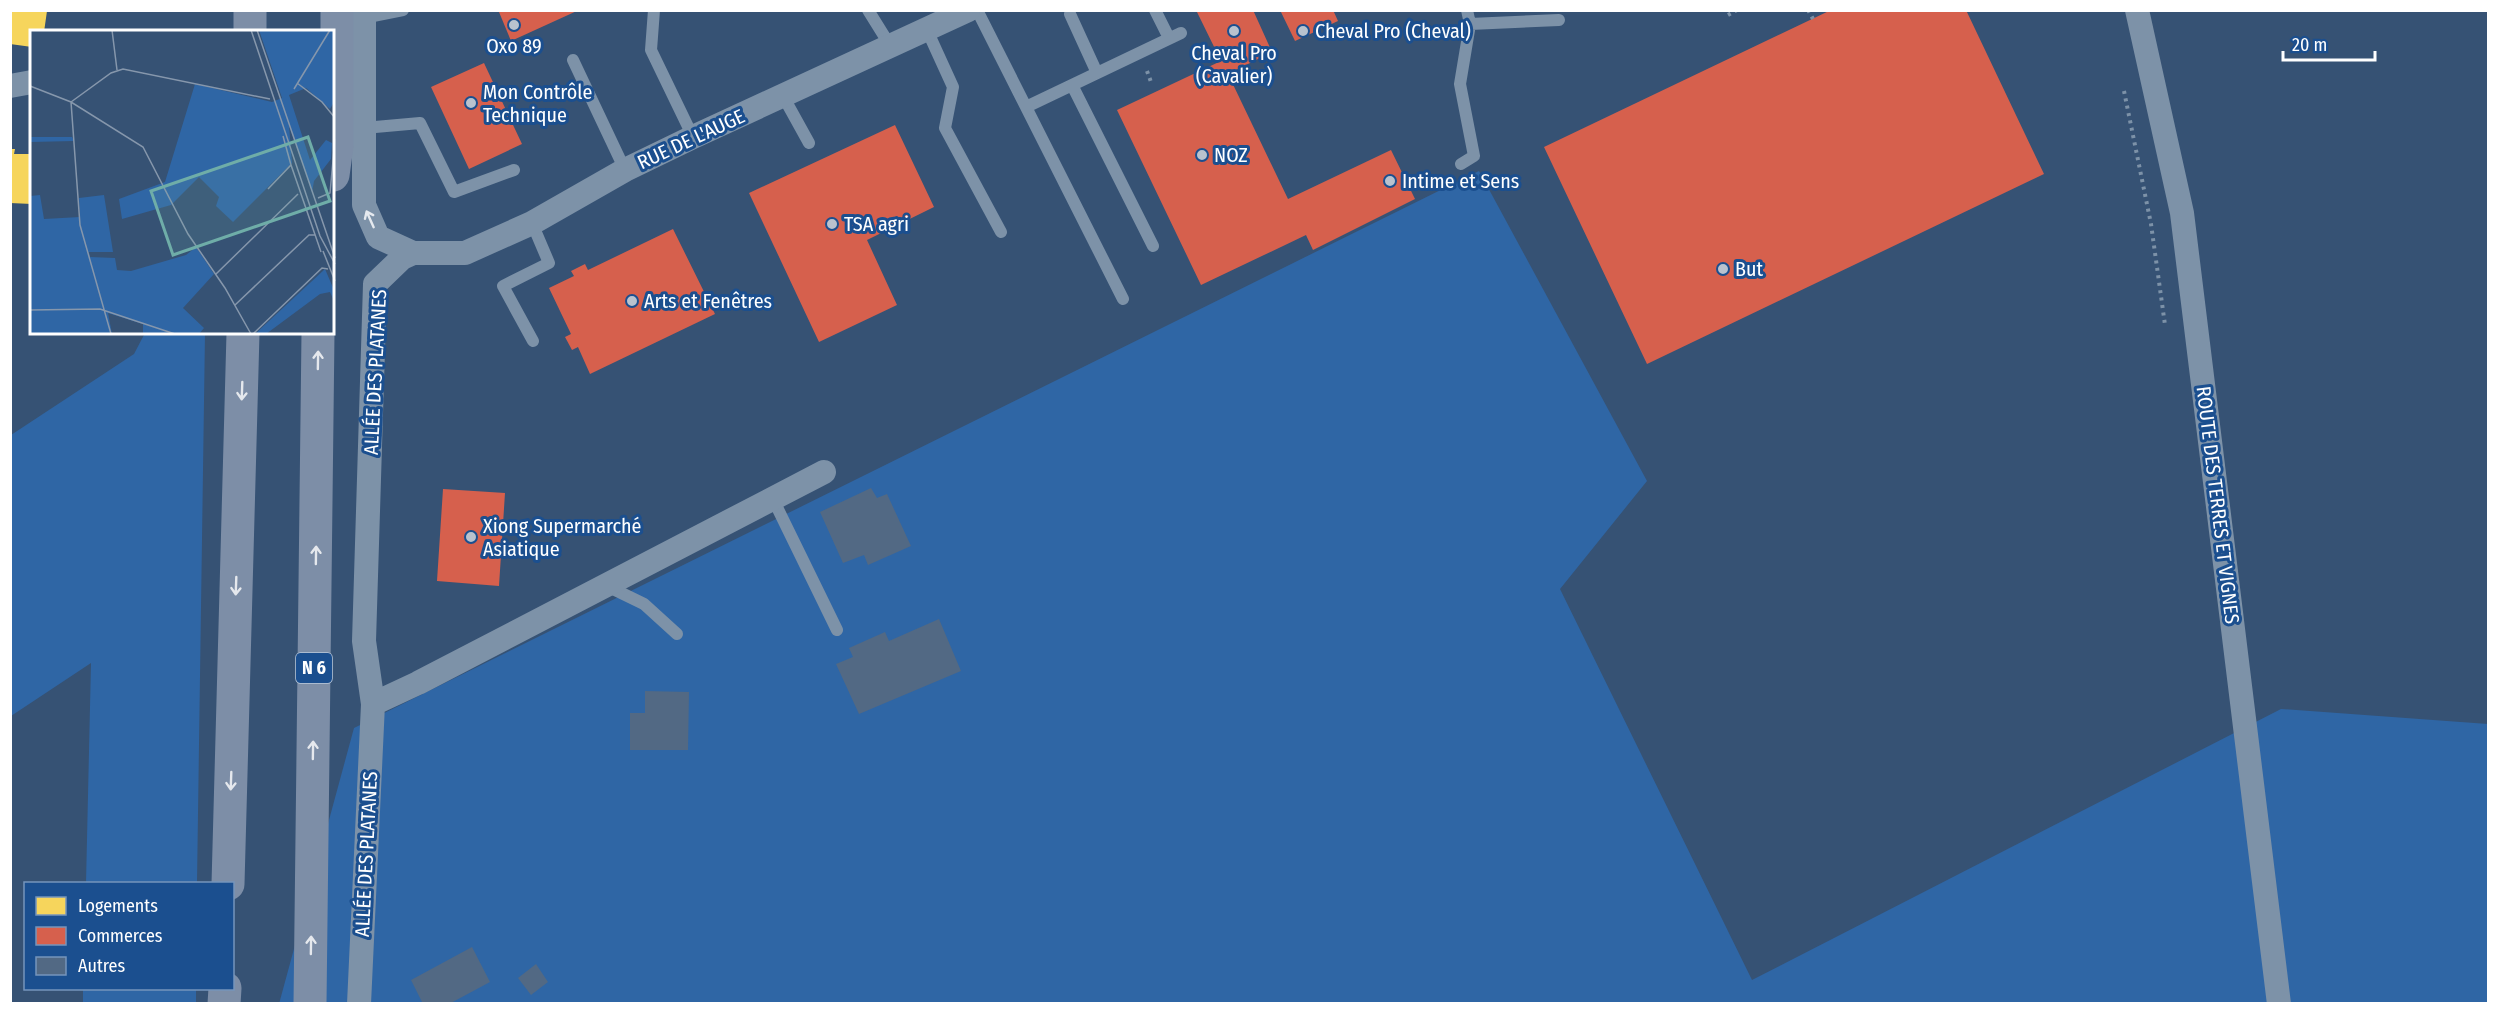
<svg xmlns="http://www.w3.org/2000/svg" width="2499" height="1014" font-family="'Fira Sans Condensed',sans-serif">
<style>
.green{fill:#2f66a5}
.homes{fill:#f6d55c}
.shops{fill:#d6604d}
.building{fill:#526984}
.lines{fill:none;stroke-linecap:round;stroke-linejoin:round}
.path{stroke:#7d92a8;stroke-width:4;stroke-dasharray:3 4.5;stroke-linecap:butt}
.service{stroke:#7d92a8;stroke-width:12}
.minor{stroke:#7d92a8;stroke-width:24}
.primary{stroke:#7d8ea7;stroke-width:33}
.oneway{stroke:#e5e9ee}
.oneway2{stroke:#e5e8ed}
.poi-dot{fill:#b9c2ce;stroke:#1b4f8f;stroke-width:2}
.labels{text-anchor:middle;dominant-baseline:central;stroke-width:6;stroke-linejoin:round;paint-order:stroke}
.shield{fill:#1b4f8f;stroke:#bbcadd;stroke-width:1.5}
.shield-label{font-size:18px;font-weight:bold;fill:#fff}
.poi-label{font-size:20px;fill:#fff;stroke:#1b4f8f;text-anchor:start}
.street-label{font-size:20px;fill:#fff;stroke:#1b4f8f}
.inset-road{fill:none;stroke:#8697ac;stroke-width:1.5}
.view{fill:#6fada8;fill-opacity:0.15;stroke:#6fada8;stroke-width:3}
.inset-edge{fill:none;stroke:#fff;stroke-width:3}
</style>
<rect width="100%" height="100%" fill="#365274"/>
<!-- green -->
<path class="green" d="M1479,171L1647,481L1560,589L1752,980L2281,709L2488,724V1003L279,1004L354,728Z
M145,333H205L197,883H86L91,663L11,716V435L134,354Z
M83,989H196V1003H83Z"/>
<!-- homes -->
<path class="homes" d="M10,10L47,11L44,32H32V47L10,44Z
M10,149H15L14,154H32V204L10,203Z"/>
<!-- shops -->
<path class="shops" d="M502,10H579L511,41L499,12Z
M1196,10H1253L1272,52L1228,74L1288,199L1391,150L1415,199L1313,250L1306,235L1201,285L1117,110L1221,61Z
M1280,10H1333L1338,21L1295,41Z
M1831,10H1966L2044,174L1647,364L1544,147Z
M484,63L522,144L469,169L431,87Z
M895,125L934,207L867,240L897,305L819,342L749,193Z
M673,229L715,314L590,374L578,347L572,350L565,337L571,334L549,288L574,276L571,271L585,264L588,270Z
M443,489L505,493L499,586L437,581Z"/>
<!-- building -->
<path class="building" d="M871,488L877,498L887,494L911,546L868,565L864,555L843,563L820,512Z
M939,619L961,671L859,714L836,664L853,657L849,648L885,632L889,641Z
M645,691L689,692L688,750H630V713H645Z
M472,947L490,982L449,1004H423L411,980Z
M536,964L548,982L531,995L518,978Z"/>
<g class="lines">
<!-- path -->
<path class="path" d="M1808,10L1813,19
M1728,15L1737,10
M1147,71L1151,82
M2124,91L2151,224L2165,325"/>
<!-- service -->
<path class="service" d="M654,10L651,50L693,137
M868,10L891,47
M977,10L1123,299
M1155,10L1169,38
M1070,14L1097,73
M363,18L403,10
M1470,24L1559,20
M927,30L953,87L945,128L1001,232
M573,60L625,170
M1072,85L1153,246
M783,96L809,143
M1026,107L1181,33
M364,128L420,123L454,192L514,170
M1461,164L1474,156L1460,84L1470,24L1467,10
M532,223L549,263L503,286L533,341
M773,499L837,630
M607,586L644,604L677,634"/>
<!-- minor -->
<path class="minor" d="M364,10V205L378,237L413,253H465L532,223L625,170L693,137L968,10
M2137,10L2182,213L2279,1004
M10,86L32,82
M413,253L402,258L375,284L364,641L373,704L418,683L824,472
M359,1004L373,704"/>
<!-- primary -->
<path class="primary" d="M250,32V10
M333,175L337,146V10
M228,884L243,333
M224,1004L225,988
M310,1004L318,333"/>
</g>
<!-- one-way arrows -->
<defs><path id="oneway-shaft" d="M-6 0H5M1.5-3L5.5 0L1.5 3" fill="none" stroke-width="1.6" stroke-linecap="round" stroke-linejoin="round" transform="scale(1.5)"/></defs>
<use class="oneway" href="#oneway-shaft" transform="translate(370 219) rotate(-114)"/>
<g class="oneway2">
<use href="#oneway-shaft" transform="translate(318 360) rotate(-89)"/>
<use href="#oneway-shaft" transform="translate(242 391) rotate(92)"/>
<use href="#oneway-shaft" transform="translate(316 555) rotate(-89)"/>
<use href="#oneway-shaft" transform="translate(236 586) rotate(92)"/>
<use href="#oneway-shaft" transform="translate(313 750) rotate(-89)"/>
<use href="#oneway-shaft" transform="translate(231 781) rotate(92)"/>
<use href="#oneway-shaft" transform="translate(311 945) rotate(-89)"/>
</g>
<!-- markers -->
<g class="poi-dot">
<circle cx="514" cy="25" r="6"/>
<circle cx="1234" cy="31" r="6"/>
<circle cx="1303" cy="31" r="6"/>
<circle cx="471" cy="103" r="6"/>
<circle cx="1202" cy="155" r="6"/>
<circle cx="1390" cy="181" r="6"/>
<circle cx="832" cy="224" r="6"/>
<circle cx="1723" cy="269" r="6"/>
<circle cx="632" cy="301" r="6"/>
<circle cx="471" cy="537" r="6"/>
</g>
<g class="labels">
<!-- shield labels -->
<rect class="shield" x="296" y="653" width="36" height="30" rx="4.5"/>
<g class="shield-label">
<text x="314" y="668">N 6</text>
</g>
<!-- poi labels -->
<g class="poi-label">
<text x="1315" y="31">Cheval Pro (Cheval)</text>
<text x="514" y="46" text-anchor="middle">Oxo 89</text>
<text x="1234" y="53" text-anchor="middle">Cheval Pro<tspan x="1234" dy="23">(Cavalier)</tspan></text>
<text x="483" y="92">Mon Contrôle<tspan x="483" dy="23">Technique</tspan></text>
<text x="1214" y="155">NOZ</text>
<text x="1402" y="181">Intime et Sens</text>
<text x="844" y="224">TSA agri</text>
<text x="1735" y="269">But</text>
<text x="644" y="301">Arts et Fenêtres</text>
<text x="483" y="526">Xiong Supermarché<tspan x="483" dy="23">Asiatique</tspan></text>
</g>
<!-- street labels -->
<g class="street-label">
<text transform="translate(691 139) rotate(-25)">RUE DE L'AUGE</text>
<text transform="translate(375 372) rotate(-87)">ALLÉE DES PLATANES</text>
<text transform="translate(2218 505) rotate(83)">ROUTE DES TERRES ET VIGNES</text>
<text transform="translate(366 854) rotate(-87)">ALLÉE DES PLATANES</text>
</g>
</g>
<!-- overview -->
<g transform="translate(30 30)">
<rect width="304" height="304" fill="#365274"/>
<path d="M229,0H304V72L300,79L276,58L259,65L280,130L296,110L302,113L301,129L284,151L282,162L259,95L262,133L203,192L186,176L189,167L169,147L141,175L92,189L89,169L135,152L165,54L242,72L252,68ZM0,107H42L44,111L0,112ZM10,165L14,189L50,187L49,168L74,165L83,222H59L60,227L85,228L87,240L101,241L156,225L166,217L184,244L153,278L174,298L169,304H113V294L78,283L82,304H0V166ZM295,239L304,260V271L300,262L290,264L236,304H225Z" fill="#2f66a5"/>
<path class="inset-road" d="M82,0L87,40M221,0L290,206L305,234M227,0L305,228M267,53L292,72L305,88M0,56L41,72L113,117L158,204L195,258L221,304M264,59L300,0M41,72L50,195L81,304M41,72L81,43L93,39L240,69M253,106L261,135M238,159L261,135L291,222M288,168L300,163L305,109M293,221L305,251M186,244L268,164M205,275L279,205H285M0,280L70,279L145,304M223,304L292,238L298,239"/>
<path class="view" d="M278,107L300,171L143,225L121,161Z"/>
<rect width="304" height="304" class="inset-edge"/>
</g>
<!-- border -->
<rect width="2499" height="1014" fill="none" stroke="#ffffff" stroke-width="24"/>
<!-- legend -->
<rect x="24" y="882" width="210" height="108" fill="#1b4f8f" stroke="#7695bc" stroke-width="1.5"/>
<rect x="36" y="897" width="30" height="18" fill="#f6d55c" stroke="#7695bc" stroke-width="1.5"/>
<text x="78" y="912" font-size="18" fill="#ffffff">Logements</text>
<rect x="36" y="927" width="30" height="18" fill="#d6604d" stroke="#7695bc" stroke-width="1.5"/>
<text x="78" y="942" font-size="18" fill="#ffffff">Commerces</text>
<rect x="36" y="957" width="30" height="18" fill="#526984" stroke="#7695bc" stroke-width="1.5"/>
<text x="78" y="972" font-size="18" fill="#ffffff">Autres</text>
<!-- scale -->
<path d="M2283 51v9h92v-9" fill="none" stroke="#ffffff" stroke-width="3"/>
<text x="2292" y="51" font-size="18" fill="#ffffff" stroke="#1b4f8f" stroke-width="4.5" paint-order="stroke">20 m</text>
</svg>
